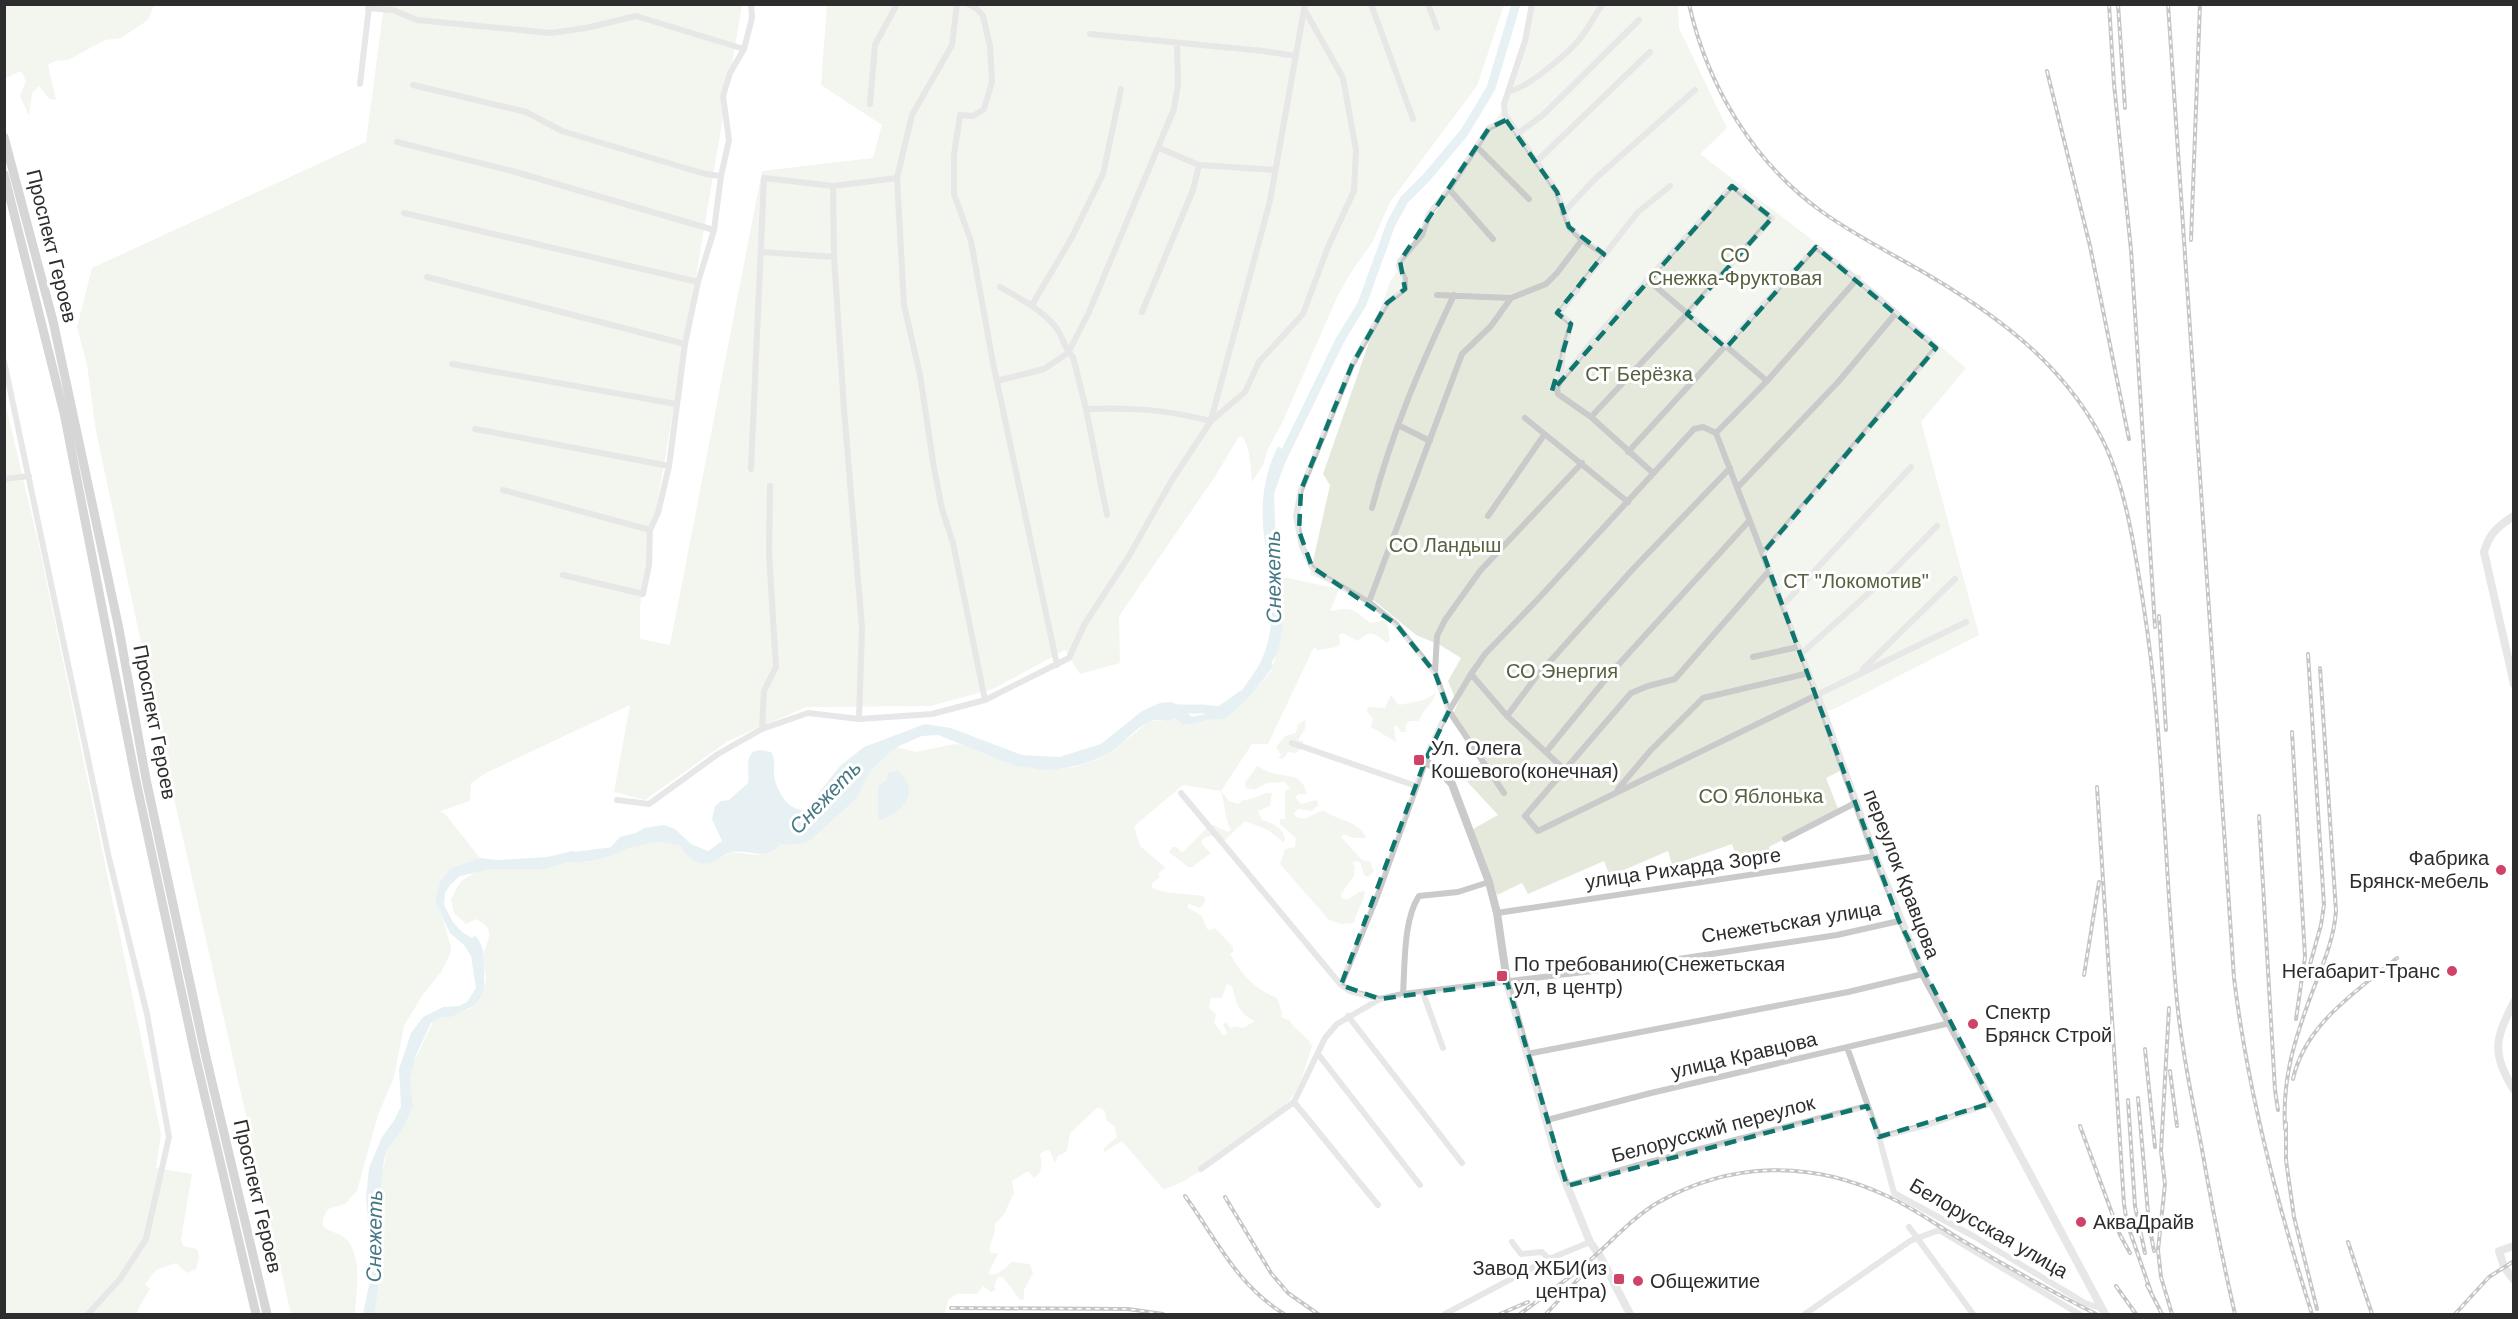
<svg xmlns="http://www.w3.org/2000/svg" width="2518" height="1319" font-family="Arial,sans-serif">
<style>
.green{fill:#e5e9dc;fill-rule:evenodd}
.water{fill:#cae1e7}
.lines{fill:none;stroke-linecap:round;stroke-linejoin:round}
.river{stroke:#cae1e7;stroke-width:9}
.minor{stroke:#cacaca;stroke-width:6}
.tertiary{stroke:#cacaca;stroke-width:8}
.primary{stroke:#a5a5a5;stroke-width:9}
.rail-casing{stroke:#828282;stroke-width:4}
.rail{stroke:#fff;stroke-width:1.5;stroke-dasharray:4.5;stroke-linecap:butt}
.marked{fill:none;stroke:#0f766e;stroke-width:4.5;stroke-dasharray:12 8;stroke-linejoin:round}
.poi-dot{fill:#d04368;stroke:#fff;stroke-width:2}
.labels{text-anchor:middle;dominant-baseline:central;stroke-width:6;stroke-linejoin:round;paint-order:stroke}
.street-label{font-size:20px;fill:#2d2d2d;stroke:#fff}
.park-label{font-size:20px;fill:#576340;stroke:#fff}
.poi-label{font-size:20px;fill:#2d2d2d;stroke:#fff;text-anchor:start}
.water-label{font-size:21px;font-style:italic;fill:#457885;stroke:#fff}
</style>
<rect width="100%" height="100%" fill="#fff"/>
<!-- green -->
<path class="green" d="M5,4H154V5L148,20L121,38L105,40L68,60L55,61L48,65L56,100L49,99L39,86L32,93L29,116L20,96L26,81L21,71L6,78L5,76Z
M384,5H742L640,606V639L670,645L762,171L873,158L882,125L821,85L827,5H1504L1477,86L1390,202L1372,243L1353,269L1338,295L1282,423L1268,449L1263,465L1252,482C1250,467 1251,448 1242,436L1238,438L1216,475L1119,616L1120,663L1080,674L1065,650L993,689L930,706L806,707L728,741L645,800L614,792L630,705L486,773L471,783L470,801L440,811L446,815L480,858L451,868L435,902L443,919L451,948L450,954L441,972L422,996L404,1026L394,1077L378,1115L357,1191L345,1204L328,1209C311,1237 340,1226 350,1244C362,1265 356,1292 355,1314H291L175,803L96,431L87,365L77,327L92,268L366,142Z
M1534,5H1678L1679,28L1727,128L1700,154L1841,262L1966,368L1921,422L1979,635L1834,709L1819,713L1842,770L1826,778L1839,811L1769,847L1771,858L1742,870L1732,844L1672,865L1668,851L1610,876L1604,861L1528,894L1522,883L1497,895L1473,829L1498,815L1461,775L1480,763L1453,714L1460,698L1454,696L1448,681L1461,658L1440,645L1416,635L1372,599L1310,575L1330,485L1323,474L1390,282L1504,107Z
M4,398L40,550L161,1134L156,1168L192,1174L181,1239L183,1246L197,1249L199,1257L196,1269L187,1273L176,1263L156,1270L145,1284L150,1289L139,1307L137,1314H5Z
M1283,577L1339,589L1330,611C1352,607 1353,608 1370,623L1384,620L1387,622L1390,640L1387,643C1373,633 1372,629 1358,641L1343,633L1339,635L1340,644L1337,647L1318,650L1314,647L1268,744H1252L1221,791L1229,801L1238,804L1243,800C1255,800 1262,792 1272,793L1270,806L1258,811L1262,820C1273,823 1284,828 1285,840L1283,842L1268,830L1245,821L1224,841C1215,834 1211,834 1202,840L1201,843L1211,853L1192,867H1188L1169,852L1173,847H1177L1181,852L1184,851L1207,828L1213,825L1228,832L1231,830C1225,820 1225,804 1221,791L1183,785L1134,826L1140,846L1166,868L1158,873L1160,877L1152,883V888L1164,892L1204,896L1205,901L1200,908L1189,904L1187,907L1202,916L1207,929L1211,930L1215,928L1233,947V952L1230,954C1243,976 1253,988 1277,998L1282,1013L1281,1017L1289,1020C1296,1032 1306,1034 1312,1046C1306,1063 1301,1088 1288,1102C1270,1121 1187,1187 1163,1189L1122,1141L1103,1153L1105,1147L1117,1137L1114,1126L1106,1120L1105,1111L1098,1107L1070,1133L1067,1151L1058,1156L1055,1163L1050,1151L1046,1150L1040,1154C1042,1165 1043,1171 1034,1178L1028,1171L1012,1181L1014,1193L1004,1214L995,1224C996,1235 989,1243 990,1252L998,1254L988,1274C998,1277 1005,1268 1012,1262L1030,1264L1033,1273L1024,1290V1299L1020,1300L1003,1277H998L994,1286L996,1290L991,1292L983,1286L977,1294H957L948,1300L945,1314H375L380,1274V1185L387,1150L403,1129L413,1106L410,1078L413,1064L434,1020L470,1009C474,1001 485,988 486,979C486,973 483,966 483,960C483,942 501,932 476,919L466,924L454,913L451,899L461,881L476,872L493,869H546L569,862L578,863L606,858L629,848L659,842L681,846L694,860L711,863L731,852L757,855L772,851L781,844C792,846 800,845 810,841L856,799L867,774L897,747L915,752L955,744L967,746L1015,766L1026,765L1050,770L1075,767L1096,760L1113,751L1148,722L1175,718L1188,725L1208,720L1225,719L1248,699L1272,670L1283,627ZM1227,984L1232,986C1236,1002 1238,1014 1255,1021L1243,1028L1234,1026L1231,1029L1226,1022L1223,1025L1227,1033L1224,1036L1214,1023L1216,1014L1209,1008L1211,998H1222Z
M1436,693C1433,704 1423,709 1419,721H1410L1406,724V732H1401L1396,725L1394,728L1396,742L1371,727L1373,718L1367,712L1368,707L1385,708L1391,695L1399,705L1424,700Z
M1306,720L1305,729L1298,740L1303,741V746L1296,753L1288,752L1283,759L1278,758L1281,755L1276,747L1285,736L1296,733L1298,724Z
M1257,766C1263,769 1270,773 1276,774C1292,777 1302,775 1307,794H1299L1295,797L1301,804L1317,800L1318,805L1312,811L1298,809L1294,813L1296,817L1305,819L1323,810C1338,821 1360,821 1366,838H1353L1344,834L1341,837L1362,860L1370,862L1374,871L1368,877L1364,875L1360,862L1356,861L1352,863L1355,866L1354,876L1341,894L1342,898L1347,900L1359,892L1365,891C1364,903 1356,911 1354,923L1341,924L1329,920L1280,864L1285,849L1295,847L1296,838L1280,824V819H1285V791L1290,788L1284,782L1267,783L1254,790L1246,788L1245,783Z"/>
<!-- water -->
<path class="water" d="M1278,446L1288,454L1274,494L1276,543L1283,577V627L1278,652L1272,662L1273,667L1248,699L1225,719L1208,720L1188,725L1182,724L1175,718L1167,721C1144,713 1127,743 1109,753C1091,763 1072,768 1051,770C1039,771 1028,765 1015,766L938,735L922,736L897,747L871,770L856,799L810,841C800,845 792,846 781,844C765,862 750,849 732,852C724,853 718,861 711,863C698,867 685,856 681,846L659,842L629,848L606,858L578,863L569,862L546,869H493L460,876L450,885L445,893L444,905L453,922L462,932L472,938L475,935C486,950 483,953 484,970C485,990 484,1002 463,1011C455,1014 451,1019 442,1017L431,1023L416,1055L410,1078L413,1106L403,1129L387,1150L384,1160L379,1202L380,1274L375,1314H363L372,1271L366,1197L369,1168L382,1137L395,1119L401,1106L399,1069L411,1033L423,1017L443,1007L459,1006L467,1002L476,988L471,956L464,945L450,933L435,902L440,882L451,868L480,858L500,860L547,857L572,851L594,855L610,848L620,837L636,833L644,828L664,825L675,829L691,844L708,851L722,841L712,819L715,806L721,801L729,800L748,783C750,767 741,744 771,752C777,760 772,771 775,780C780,797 793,817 813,807L818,794L840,766L864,747L925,724L951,728L1022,755L1059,757L1101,744L1142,711L1160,703L1171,702L1179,705L1192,717C1202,714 1213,714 1223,709C1233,703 1238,695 1245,686C1250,678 1256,671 1260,663C1280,623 1270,577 1264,536C1260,505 1264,474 1278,446Z
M898,771C922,791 903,812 881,820L878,817V786L886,781L888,773Z"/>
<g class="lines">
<!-- river -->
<path class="river" d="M1281,461L1340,340L1362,304L1391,224L1404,200L1426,178L1464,133L1491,88L1516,4
M1175,709H1203L1220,711L1242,695
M578,856L609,852"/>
<!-- minor -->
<path class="minor" d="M957,4L952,45L912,115L897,178L904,305L920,375L934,468L942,509L953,543L985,700
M968,4L977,9L983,16L990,46L992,82L984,109L973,116L960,115L954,155V194L971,241L993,363L1057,665
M1371,4L1413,119
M1428,4L1437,28
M1532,4L1525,41L1504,104L1505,115L1557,192L1569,227L1582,240L1604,254
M368,8L393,10L417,20L551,33L586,28L636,16L744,49
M1090,34L1263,51L1296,56
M360,84L369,7
M413,85L526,112L562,131L705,174L721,176
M1508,91C1525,91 1572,50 1582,36C1590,26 1595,14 1603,4
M870,104L875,45L897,4
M1517,134L1543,115L1639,20
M397,142L512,171L714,230
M1477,147L1529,199
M1159,148L1199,165L1276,170
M1537,161L1650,52
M833,186L834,257L844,409L862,628L859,719
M1449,189L1493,239
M404,213L698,282
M1563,213L1596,178L1695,90
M762,252L834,257
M427,277L685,344
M1649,281L1767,381
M1000,287C1019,298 1039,308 1054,325C1063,334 1063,348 1073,357L1086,409L1107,515
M1437,295L1511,298
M1032,305L1071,239L1103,174L1121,89
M1142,312L1193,190L1199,165
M4,361L109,858L147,1014L169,1137L146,1239L120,1279L88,1314
M452,364L676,404
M997,381L1044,369L1068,353L1089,312L1174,109L1178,84L1177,43
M1560,382L1595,338L1732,186L1772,218L1687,314L1591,417
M1086,409C1131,407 1168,410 1211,421
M1525,418L1628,502
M1211,420L1270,201L1305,4
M1398,425L1430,441
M475,429L669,466
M1716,433L1817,695
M1716,433L1767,381L1858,278
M1628,452L1816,247C1843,268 1869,289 1895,312C1908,325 1924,334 1936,348L1763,553
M751,469L764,178L833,186L897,178
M1653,473L1591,417L1558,394L1557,388L1560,382L1563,351L1571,324L1559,313L1638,212L1670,186
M4,479L29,476
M1738,487L1839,381L1896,313
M503,490L650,530
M1372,508C1391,434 1421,364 1454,295
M1488,516L1544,435
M1769,571L1675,679L1648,686L1631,693L1525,816L1538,831L1966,622
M563,575L643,594L649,565L650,530L658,513L669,466L685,344L698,282L714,230L721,176L729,140L723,96L730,73L744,49L752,18L751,4
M1369,602L1462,354L1491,326L1511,298L1546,284L1557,273L1582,240
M1783,605L1911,467
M1801,654L1890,574L1937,526
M1753,657L1798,647
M1863,669L1955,579
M1435,672L1437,636L1445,620L1480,571L1582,463
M1471,674L1507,716L1565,770
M1507,716L1536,677L1633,569L1730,468
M762,729L764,691L776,667L769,554L770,486
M1292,743L1416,786
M1546,752L1609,675L1749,521
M1618,789L1650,751L1703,698L1809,673
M1181,793L1341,985L1350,991L1380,999
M1504,793L1449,711L1435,673L1396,624L1369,602L1318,573L1312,567L1302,547L1296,516L1301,490L1352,365L1387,303L1405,289V279L1399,266L1400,261L1422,235L1429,214L1449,189L1489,128L1506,120
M617,800L649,804L718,754L762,729L808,713L859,719L932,714L985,700L1069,658L1084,625L1129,556L1172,480L1211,421L1245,392L1259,362L1303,314L1328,247L1354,191L1356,150L1343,78L1304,9
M1785,839L1857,802
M1497,913L1875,856
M1341,985L1378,894L1431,746L1443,721L1471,674L1485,654L1539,598L1694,429L1703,427L1716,433
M1423,993L1443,1048
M1403,994C1405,966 1403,920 1419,896L1458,892L1489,882
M1348,1016L1462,1163
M1847,1047L1879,1137L1894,1193L1975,1237L2085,1303L2100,1308
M1318,1054L1420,1185
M1527,1054L1848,992L1923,974
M1294,1102L1378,1205
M1547,1120L1651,1093L1950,1023
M1879,1137L1927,1125L1992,1103
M1201,1169L1294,1102L1325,1038L1337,1024L1380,999L1403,994L1626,967L1837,935L1899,921
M1567,1186L1642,1164L1867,1106
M1909,1227L1973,1314
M1512,1242L1521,1254L1542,1252L1549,1259
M1445,1314L1549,1259L1590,1242
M1805,1314L1910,1241L1939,1230L2079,1314"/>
<!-- tertiary -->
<path class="tertiary" d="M2514,516C2498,526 2489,534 2484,552L2514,684
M1817,695L1875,856L1923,974L2105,1314
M1425,761L1442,773L1452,784L1489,882L1497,913L1507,982L1559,1166L1590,1242L1600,1256L1630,1314
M2514,1002C2495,1039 2491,1053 2514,1090
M2514,1246L2499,1251L2504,1267L2514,1280"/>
<!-- primary -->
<path class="primary" d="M4,137L53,321L119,629L146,779L206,1057L267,1314
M4,174L64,413L136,781L196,1059L256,1314"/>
<!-- rail casing -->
<g class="rail-casing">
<path id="rail" d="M1689,4C1707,85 1753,162 1821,211C1851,233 1885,250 1918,269C1991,311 2059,359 2100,435C2125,481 2135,550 2143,602C2163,727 2164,854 2175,979C2179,1035 2190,1089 2201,1144C2211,1201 2222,1258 2235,1314
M2109,4L2114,84L2131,250L2155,627
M2118,4L2125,108
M2168,4L2234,978C2248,1093 2277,1204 2312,1314
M2047,71L2090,246L2129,439
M2191,240L2200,4
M2159,616L2166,730
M2308,654L2324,905L2321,925L2309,968
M2292,732L2305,957L2296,1019
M2097,787L2124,1204L2127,1223L2151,1292
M2259,816L2275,1090L2278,1110
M2084,975L2099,882
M2169,1008L2161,1151L2165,1184L2158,1250L2161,1277L2172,1314
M2145,1049L2155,1147
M2170,1071L2177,1126
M2293,1079C2305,1024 2357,991 2397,958
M2138,1098L2149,1224L2154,1251
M2128,1100L2135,1206L2145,1253
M2286,1123V1160L2294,1217L2317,1309
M2080,1126L2120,1235L2130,1253
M2285,1129C2282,1077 2295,1038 2313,990C2323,964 2334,939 2336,911L2320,668
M1185,1196C1217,1240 1236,1284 1284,1314
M1225,1197L1271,1273L1288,1293L1318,1314
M2348,1242L2372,1314
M2147,1285L2162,1314
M2116,1286L2136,1314
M951,1308L1128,1309L1163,1314
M1500,1314L1528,1302
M1520,1314C1540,1299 1561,1284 1581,1268C1607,1247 1629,1220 1657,1203C1731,1161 1811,1160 1887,1196C1914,1208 1939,1227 1965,1242C2008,1267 2052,1292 2096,1314
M1546,1314L1581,1276
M2455,1314L2489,1277L2514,1261"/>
</g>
<!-- rail -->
<use href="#rail" class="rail"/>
</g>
<!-- marked area -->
<path d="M0 0H2518V1319H0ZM1506,120L1557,192L1569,227L1604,254L1557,313L1571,324L1552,391L1732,186L1772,218L1687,314L1726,348L1816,247L1936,348L1763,553L1899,921L1992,1103L1879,1137L1867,1106L1567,1186L1507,982L1380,999L1341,985L1425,761L1449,711L1435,673L1396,624L1312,567L1299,531L1301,490L1352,365L1387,303L1405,289L1400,261L1489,128Z" fill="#fff" fill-opacity=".55" fill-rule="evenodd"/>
<path class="marked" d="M1506,120L1557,192L1569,227L1604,254L1557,313L1571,324L1552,391L1732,186L1772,218L1687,314L1726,348L1816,247L1936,348L1763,553L1899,921L1992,1103L1879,1137L1867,1106L1567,1186L1507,982L1380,999L1341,985L1425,761L1449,711L1435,673L1396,624L1312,567L1299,531L1301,490L1352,365L1387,303L1405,289L1400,261L1489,128Z"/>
<!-- markers -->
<g class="poi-dot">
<rect x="1413" y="754" width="12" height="12" rx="3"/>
<circle cx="2501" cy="870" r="6"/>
<circle cx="2452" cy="971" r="6"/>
<rect x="1496" y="970" width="12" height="12" rx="3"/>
<circle cx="1973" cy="1024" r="6"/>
<circle cx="2081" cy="1222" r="6"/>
<rect x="1613" y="1273" width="12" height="12" rx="3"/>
<circle cx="1638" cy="1281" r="6"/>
</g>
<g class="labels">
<!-- street labels -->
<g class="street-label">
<text transform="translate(52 246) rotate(76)">Проспект Героев</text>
<text transform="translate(155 722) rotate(79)">Проспект Героев</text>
<text transform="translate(1683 868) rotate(-8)">улица Рихарда Зорге</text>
<text transform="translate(1902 874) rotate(69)">переулок Кравцова</text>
<text transform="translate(1791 922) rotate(-9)">Снежетьская улица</text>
<text transform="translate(1744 1055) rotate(-13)">улица Кравцова</text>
<text transform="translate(1713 1129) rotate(-15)">Белорусский переулок</text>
<text transform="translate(258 1196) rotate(77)">Проспект Героев</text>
<text transform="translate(1989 1228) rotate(30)">Белорусская улица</text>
</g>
<!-- park labels -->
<g class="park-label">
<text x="1735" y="255">СО<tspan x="1735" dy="23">Снежка-Фруктовая</tspan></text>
<text x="1639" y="374">СТ Берёзка</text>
<text x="1445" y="545">СО Ландыш</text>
<text x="1856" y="581">СТ "Локомотив"</text>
<text x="1562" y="671">СО Энергия</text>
<text x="1761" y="796">СО Яблонька</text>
</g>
<!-- poi labels -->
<g class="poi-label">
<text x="1431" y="748">Ул. Олега<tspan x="1431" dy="23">Кошевого(конечная)</tspan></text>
<text x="2489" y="858" text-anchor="end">Фабрика<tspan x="2489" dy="23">Брянск-мебель</tspan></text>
<text x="1514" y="964">По требованию(Снежетьская<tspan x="1514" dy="23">ул, в центр)</tspan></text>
<text x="2440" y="971" text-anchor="end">Негабарит-Транс</text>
<text x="1985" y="1012">Спектр<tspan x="1985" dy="23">Брянск Строй</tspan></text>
<text x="2093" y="1222">АкваДрайв</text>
<text x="1607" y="1268" text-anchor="end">Завод ЖБИ(из<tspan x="1607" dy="23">центра)</tspan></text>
<text x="1650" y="1281">Общежитие</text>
</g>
<!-- water labels -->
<g class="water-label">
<text transform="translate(1273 577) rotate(-91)">Снежеть</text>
<text transform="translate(825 797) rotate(-46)">Снежеть</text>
<text transform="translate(374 1236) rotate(-89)">Снежеть</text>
</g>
</g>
<!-- border -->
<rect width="2518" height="1319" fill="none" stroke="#2d2d2d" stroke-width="12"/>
</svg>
